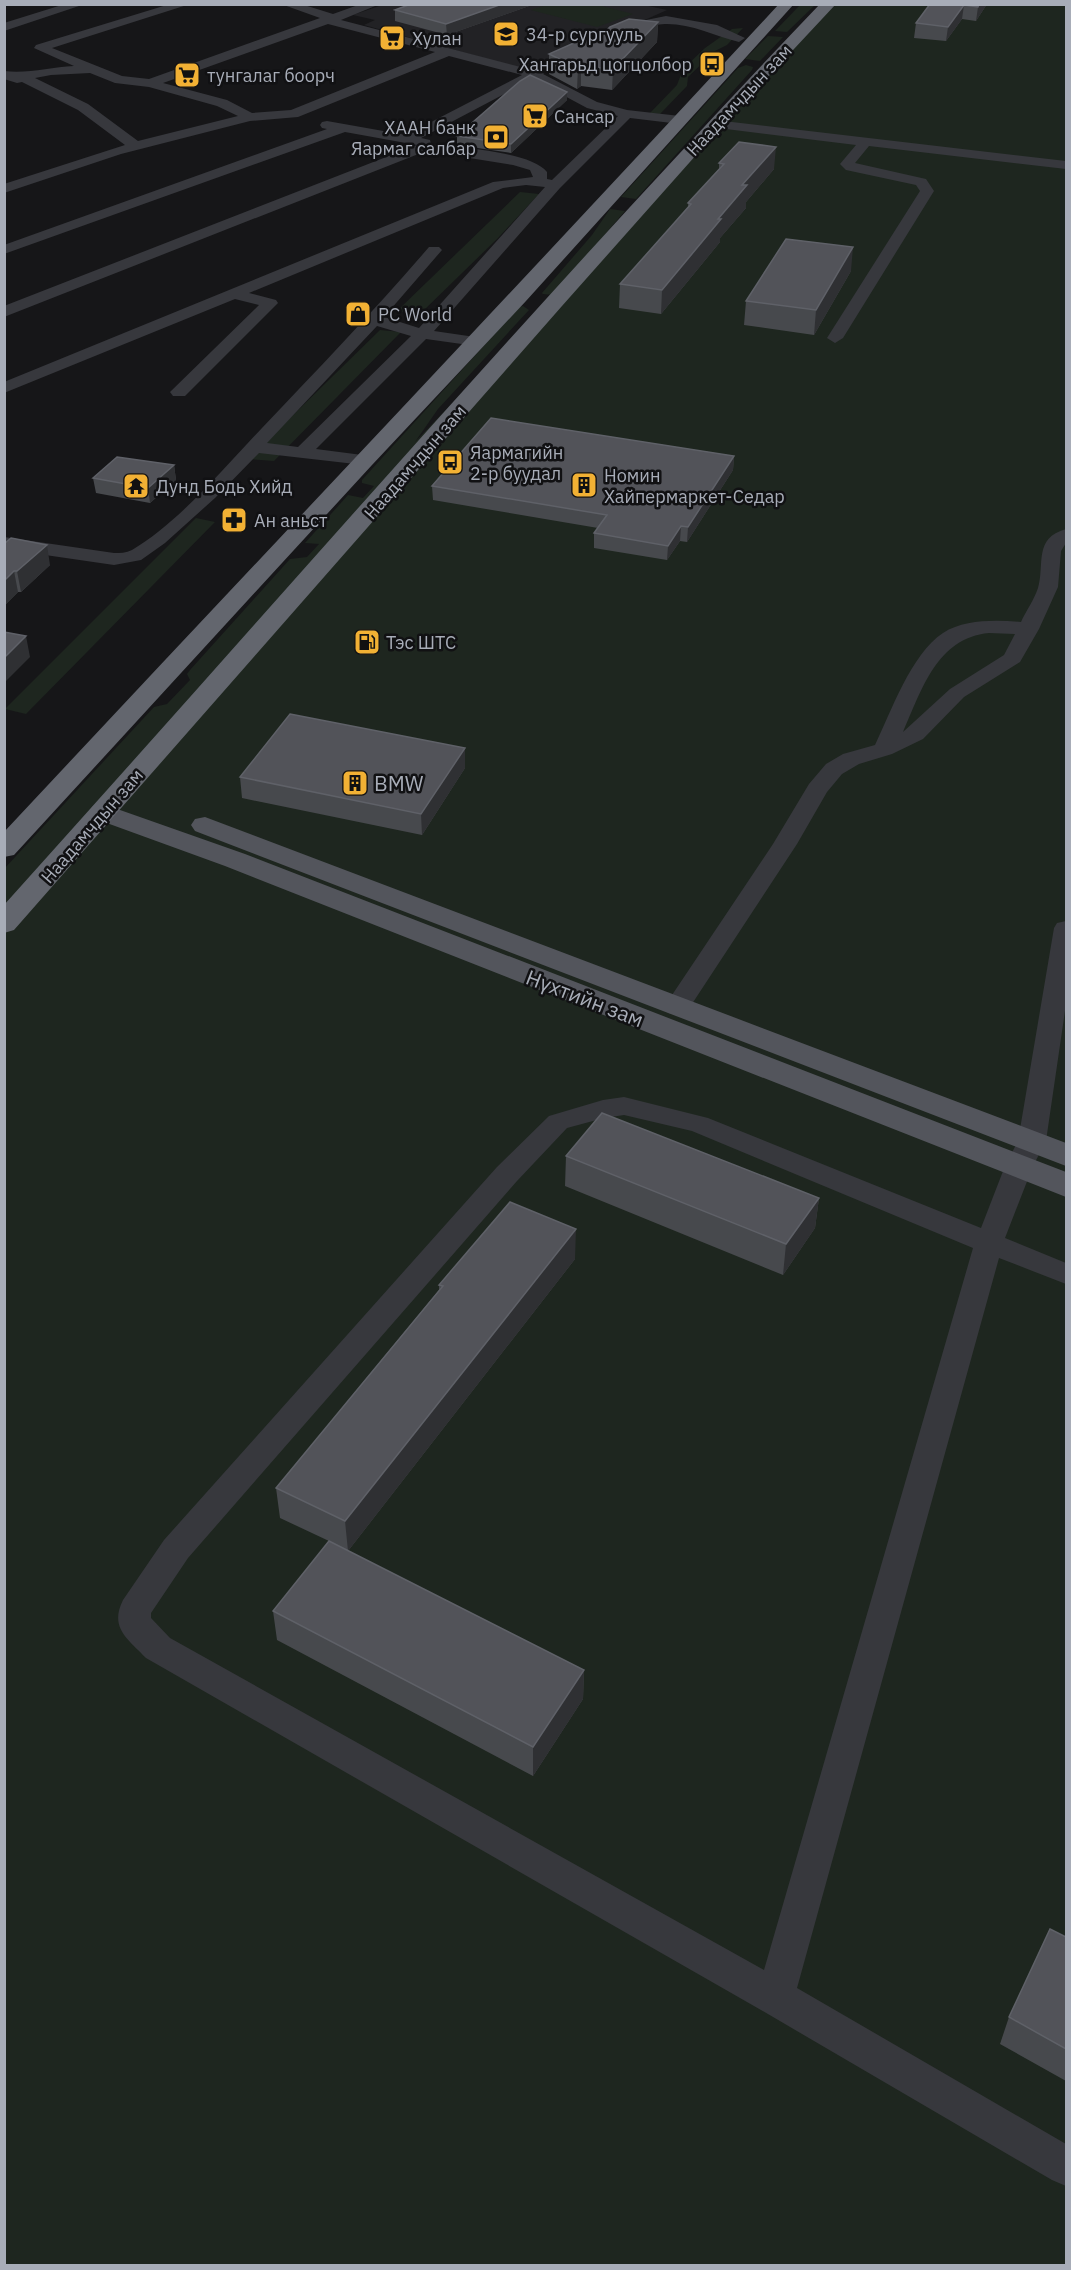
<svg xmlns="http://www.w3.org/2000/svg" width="1071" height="2270" font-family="'IBM Plex Sans',sans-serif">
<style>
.built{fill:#222225}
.green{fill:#1e261f}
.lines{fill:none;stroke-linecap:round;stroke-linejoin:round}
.minor{fill:#37383d;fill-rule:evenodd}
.major{fill:#53555c;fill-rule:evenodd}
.highway{fill:#63666e;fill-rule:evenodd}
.wall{fill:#47494d}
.shaded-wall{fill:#2f3033}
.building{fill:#525359;stroke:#5f6168;stroke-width:1.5}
.labels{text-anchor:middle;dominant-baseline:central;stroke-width:5;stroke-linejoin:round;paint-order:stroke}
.far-poi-label{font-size:18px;fill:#a8adb8;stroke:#111113;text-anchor:start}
.far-street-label{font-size:18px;fill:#a8adb8;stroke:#111113}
.poi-label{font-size:21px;fill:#a8adb8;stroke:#111113;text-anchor:start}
.street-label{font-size:21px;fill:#a8adb8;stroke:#111113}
</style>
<rect width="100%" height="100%" fill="#161618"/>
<!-- built -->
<path class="built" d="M385,4H639L667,10L531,71L364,25L375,20L353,15Z"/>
<!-- green -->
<path class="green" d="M598,5L633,14L597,27L531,10L546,5Z
M800,5H815L787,32L775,31Z
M832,5H1066V2265H5L4,869L154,707L167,704L190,680L187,674L190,670L290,559L307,557L319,544L305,543L348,495L363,498L374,486L362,483V480L519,307L523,306L529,310L438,409L415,442Z
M743,28L727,45L715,51L688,77L687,86L660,114L650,113L677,85L683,69L705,48L732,29Z
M768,36L783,37L760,61L745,59Z
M746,65L753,67L752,70L636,199L621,197L738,68Z
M520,192L539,194L498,238L422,312L416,314L397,311Z
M610,209L625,211L553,295L543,294L542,293L592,235Z
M380,330L401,332L274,461L248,459Z
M196,518L215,522L26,714L5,709Z"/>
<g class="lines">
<!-- minor -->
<path class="minor" d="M65,4H85L4,31V23Z
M170,4H190L52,48L122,76L149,79L320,18L281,4H301L333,14L361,4H380L341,20L532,70L541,66L545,67L547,70L543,74L597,102L627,110L680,116L687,120L680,124L630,118L560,188L434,331L482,338L484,341L482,344L476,346L426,339L316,449L370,456L373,460L370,464L364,465L259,453L215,498L165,543L141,560L114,565L4,549V537L114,553C120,553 126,553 132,550C178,523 225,467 262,428C318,369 375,310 429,247H439L442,250L384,317L419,328L545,187L526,185L503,188L249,293L276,300L278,303L185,396H173L170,392L259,305L235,299L4,393V382L493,182L533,177L530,170L513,165L426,151L4,317V306L417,145L345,132L4,254V245L327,129L322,128L320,125L322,122L327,121L406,135L522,75L449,56L298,117L250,121L121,154L4,193V184L125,145L78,110L22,82L17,83L4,79V71C28,74 50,67 74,66L34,48L36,45ZM328,24L435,52L291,110L252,113L227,100L163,83ZM90,73L115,83L149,87L217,106L238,116L138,141L88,104L35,78L51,75ZM533,79L587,108L618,116L552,180L547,179V172C531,151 458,148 431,144L430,140L421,138ZM377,326L411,336L298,447L267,443Z
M666,16L717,25L745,38L739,42C715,36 692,24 667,24C651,23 637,33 622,37L616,33L641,21Z
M715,120L1066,161V169L869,146L855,163L926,179L934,191L843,338L835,343L827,338L920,191L916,185L846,170L840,164L856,145L710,127L708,124Z
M1066,529V543L1061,551L1058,587L1039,629L1020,662L964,697L923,739L892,754L859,764L842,774L827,792L797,844L686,1013L677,1015L668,1013L664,1007L773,844L809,784L826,764L843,754L875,745C891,712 911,654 943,633C965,619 996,620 1021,622C1026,611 1034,600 1038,588C1045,565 1033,538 1066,529ZM989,633L1015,634L1004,655L950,689L903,732C922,689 937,638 989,633Z
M1066,921V1004L1046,1141L1033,1166L1005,1238L1066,1263V1284L999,1258L797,1988L1066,2144V2186L1052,2180L761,2010L146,1658C128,1639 109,1628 123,1600L164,1540L497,1167L549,1116L603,1100L624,1097L708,1118L981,1228L1005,1166L1018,1141L1054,928L1057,923ZM624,1115L692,1131L973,1248L764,1970L170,1638L151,1618V1613L188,1558L517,1181L567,1128L604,1118Z"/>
<!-- major -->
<path class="major" d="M103,804L245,854L1066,1172V1197L225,866L93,818L89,812L93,806Z
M205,817L1066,1143V1166L195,831L191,825L195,819Z"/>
<!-- highway -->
<path class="highway" d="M779,4H794L526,301L372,465L14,855L4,857V832C262,556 522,282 779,4Z
M820,4H836L721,127L562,306L14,930L4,933V905C275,604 540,297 820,4Z"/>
</g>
<!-- wall -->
<path class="wall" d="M411,4H529V6L447,35L395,21V10Z
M930,4H987L976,21L962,19L946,41L914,38L916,23Z
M658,22L657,42L612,90L581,86L577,89L549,74V54Z
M567,92V100L511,153L457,145V136Z
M719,163L774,169L746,202V208L720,238V242L661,314L619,308L620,284L688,207V203L719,169Z
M851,271L814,335L744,325L746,301Z
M734,456L733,470L687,542L680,541L667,560L594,548V533L598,528L433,500L432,486Z
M174,465L176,480L150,503L96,493L93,478Z
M4,544L50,565L21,592H18L4,606Z
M465,768L422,835L242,798L240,777Z
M566,1156L819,1198L815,1228L783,1275L565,1186Z
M575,1259L348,1551L584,1670L583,1699L533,1776L277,1640L273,1611L329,1541L280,1518L276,1488L439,1290V1285Z
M1066,1937V2081L1000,2044L1009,2017Z"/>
<!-- shaded-wall -->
<path class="shaded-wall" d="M502,4H529V6L447,35L446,24Z
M979,4H987L976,21L978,7Z
M964,5L962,19L946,41L948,27Z
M658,22L657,42L612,90L613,69Z
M581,66V86L577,89L578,68Z
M567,92V100L511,153V144Z
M776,147L774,169L746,202V208L720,238V242L661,314L662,290L718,219L742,185Z
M853,247L851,271L814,335L816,310Z
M734,456L733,470L687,542L688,527Z
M174,465L176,480L150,503L148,488Z
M681,526L680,541L667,560L668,546Z
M47,545L50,565L21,592L17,571Z
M14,571L18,592L4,606V581Z
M26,636L30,657L4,683V658Z
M465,748V768L422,835L421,814Z
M819,1198L815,1228L783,1275L786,1244Z
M576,1229L575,1259L348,1551L345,1521Z
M584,1670L583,1699L533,1776V1747Z"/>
<!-- building -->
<path class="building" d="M411,4H502L446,24L395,10Z
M930,4H979L978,7L964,5L948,27L916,23Z
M629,19L658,22L613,69L581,66L578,68L549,54L585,38L598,39L610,27Z
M530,75L567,92L511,144L457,136L520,81Z
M739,142L776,147L742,185H747L718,219H721L662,290L620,284L691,204L688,203L724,164L719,163Z
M786,239L853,247L816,310L746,301Z
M491,418L734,456L688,527L681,526L668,546L594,533L607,515L432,486Z
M117,457L174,465L148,488L93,478Z
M11,538L47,545L17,571H14L4,581V544Z
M4,632L26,636L4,658Z
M290,714L465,748L421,814L240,777Z
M602,1113L819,1198L786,1244L566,1156Z
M510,1202L576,1229L345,1521L276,1488L443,1286L439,1285Z
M329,1541L584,1670L533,1747L273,1611Z
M1050,1929L1066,1937V2049L1009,2017Z"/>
<!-- icons -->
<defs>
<g id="school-square" transform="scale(1.35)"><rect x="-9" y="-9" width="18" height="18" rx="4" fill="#f2b134" stroke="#111113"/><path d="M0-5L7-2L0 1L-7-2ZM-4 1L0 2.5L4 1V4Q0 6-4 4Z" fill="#111"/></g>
<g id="supermarket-square" transform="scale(1.35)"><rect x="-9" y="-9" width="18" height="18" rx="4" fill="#f2b134" stroke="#111113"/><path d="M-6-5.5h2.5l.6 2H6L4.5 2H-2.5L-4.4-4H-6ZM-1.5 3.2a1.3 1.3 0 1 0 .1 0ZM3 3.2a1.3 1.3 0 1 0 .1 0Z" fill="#111"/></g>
<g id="bus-square" transform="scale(1.35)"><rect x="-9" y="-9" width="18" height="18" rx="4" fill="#f2b134" stroke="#111113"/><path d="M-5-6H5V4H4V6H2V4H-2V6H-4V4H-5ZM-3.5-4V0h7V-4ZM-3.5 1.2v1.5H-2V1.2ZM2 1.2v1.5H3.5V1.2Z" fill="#111"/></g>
<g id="bank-square" transform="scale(1.35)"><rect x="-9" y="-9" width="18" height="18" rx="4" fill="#f2b134" stroke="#111113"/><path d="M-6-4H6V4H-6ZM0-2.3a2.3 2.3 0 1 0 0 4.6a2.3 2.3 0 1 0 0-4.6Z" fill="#111"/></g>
<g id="shop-square" transform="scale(1.35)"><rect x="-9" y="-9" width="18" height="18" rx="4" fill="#f2b134" stroke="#111113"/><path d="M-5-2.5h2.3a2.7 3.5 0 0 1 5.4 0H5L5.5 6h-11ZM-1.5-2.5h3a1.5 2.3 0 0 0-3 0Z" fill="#111"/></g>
<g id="building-square" transform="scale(1.35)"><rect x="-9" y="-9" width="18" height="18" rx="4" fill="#f2b134" stroke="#111113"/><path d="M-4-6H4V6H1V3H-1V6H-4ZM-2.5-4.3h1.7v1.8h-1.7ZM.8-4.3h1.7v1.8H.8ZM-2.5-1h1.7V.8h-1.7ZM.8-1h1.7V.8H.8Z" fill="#111"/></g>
<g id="temple-square" transform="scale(1.35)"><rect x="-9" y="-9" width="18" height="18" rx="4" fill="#f2b134" stroke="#111113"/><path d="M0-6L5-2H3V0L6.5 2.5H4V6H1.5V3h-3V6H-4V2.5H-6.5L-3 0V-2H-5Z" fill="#111"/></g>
<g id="pharmacy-square" transform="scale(1.35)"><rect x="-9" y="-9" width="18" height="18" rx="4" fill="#f2b134" stroke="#111113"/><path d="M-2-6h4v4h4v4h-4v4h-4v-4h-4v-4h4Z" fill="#111"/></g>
<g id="fuel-square" transform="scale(1.35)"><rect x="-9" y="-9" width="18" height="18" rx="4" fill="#f2b134" stroke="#111113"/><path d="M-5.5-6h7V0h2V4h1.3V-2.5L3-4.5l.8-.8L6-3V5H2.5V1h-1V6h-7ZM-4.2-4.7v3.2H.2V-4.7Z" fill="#111"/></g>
</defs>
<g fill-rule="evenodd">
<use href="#school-square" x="506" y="34"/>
<use href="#supermarket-square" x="392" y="38"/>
<use href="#bus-square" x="712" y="64"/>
<use href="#supermarket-square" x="187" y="75"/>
<use href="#supermarket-square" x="535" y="116"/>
<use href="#bank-square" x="496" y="137"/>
<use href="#shop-square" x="358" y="314"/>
<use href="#bus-square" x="450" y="462"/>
<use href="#building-square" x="584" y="485"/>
<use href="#temple-square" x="136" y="486"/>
<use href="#pharmacy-square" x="234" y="520"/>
<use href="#fuel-square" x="367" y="642"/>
<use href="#building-square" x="355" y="783"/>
</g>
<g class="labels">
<!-- far-poi labels -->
<g class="far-poi-label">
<text x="526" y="34">34-р сургууль</text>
<text x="412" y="38">Хулан</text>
<text x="692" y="64" text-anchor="end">Хангарьд цогцолбор</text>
<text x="207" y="75">тунгалаг боорч</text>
<text x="554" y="116">Сансар</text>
<text x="476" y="127" text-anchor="end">ХААН банк<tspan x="476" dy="21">Яармаг салбар</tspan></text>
<text x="378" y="314">PC World</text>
<text x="470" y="452">Яармагийн<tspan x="470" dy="21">2-р буудал</tspan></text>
<text x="604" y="475">Номин<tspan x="604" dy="21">Хайпермаркет-Седар</tspan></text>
<text x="156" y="486">Дунд Бодь Хийд</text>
<text x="254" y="520">Ан аньст</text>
<text x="386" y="642">Тэс ШТС</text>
</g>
<!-- far-street labels -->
<g class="far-street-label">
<text transform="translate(739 100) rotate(-47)">Наадамчдын зам</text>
<text transform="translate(415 462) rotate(-49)">Наадамчдын зам</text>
<text transform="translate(92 826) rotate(-49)">Наадамчдын зам</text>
</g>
<!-- poi labels -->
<g class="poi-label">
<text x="374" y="783">BMW</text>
</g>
<!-- street labels -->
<g class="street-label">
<text transform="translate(585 998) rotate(21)">Нүхтийн зам</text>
</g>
</g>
<!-- border -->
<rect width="1071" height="2270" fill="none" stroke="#a8adb8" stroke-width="12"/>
</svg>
